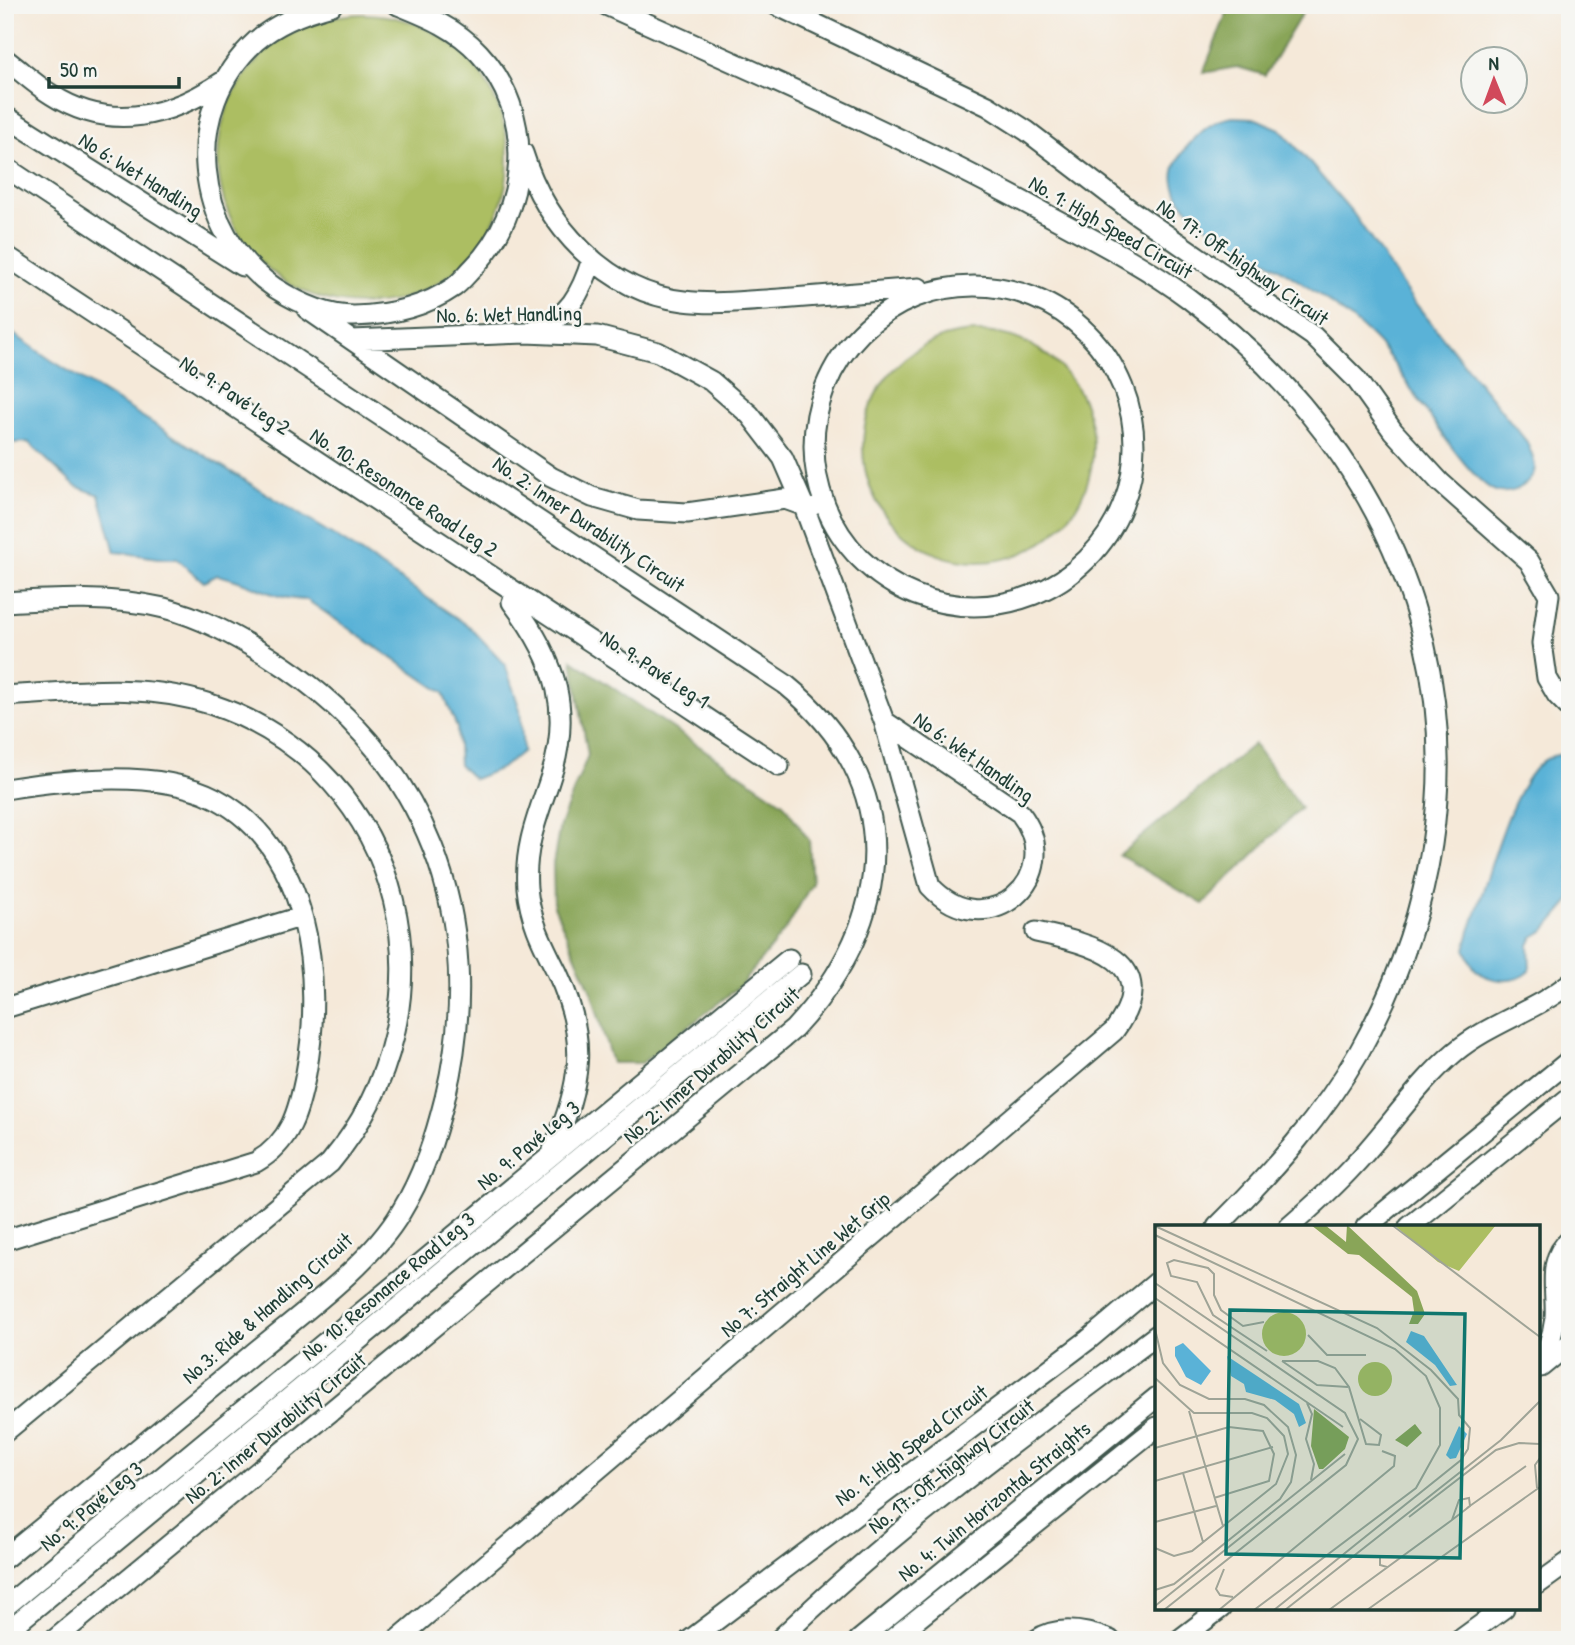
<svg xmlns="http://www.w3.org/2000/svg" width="1575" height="1645" font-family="'Patrick Hand',sans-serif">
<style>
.green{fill:#acbe62;stroke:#667e4b;stroke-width:2}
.forest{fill:#89a558;stroke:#547146;stroke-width:2}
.water{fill:#5ab2d7;stroke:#3c7886;stroke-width:2}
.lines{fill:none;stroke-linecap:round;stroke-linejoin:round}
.street-casing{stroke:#3f574d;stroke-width:23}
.street{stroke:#fff;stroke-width:19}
.labels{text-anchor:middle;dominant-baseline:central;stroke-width:5;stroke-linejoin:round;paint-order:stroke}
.street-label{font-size:21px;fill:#1f3d34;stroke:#f6f6f2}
.inset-road{fill:none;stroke:#9fa497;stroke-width:2}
.view{fill:#0f766e;fill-opacity:0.15;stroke:#0f766e;stroke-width:3.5}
.inset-edge{fill:none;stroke:#1f3d34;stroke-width:3.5}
</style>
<rect width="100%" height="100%" fill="#f6f6f2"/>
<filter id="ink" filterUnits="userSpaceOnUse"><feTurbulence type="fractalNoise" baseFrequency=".0143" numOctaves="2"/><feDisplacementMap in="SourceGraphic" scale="14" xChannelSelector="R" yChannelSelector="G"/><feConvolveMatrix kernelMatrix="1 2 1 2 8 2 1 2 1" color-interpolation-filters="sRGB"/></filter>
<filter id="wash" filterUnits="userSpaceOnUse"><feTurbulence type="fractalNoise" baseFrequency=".00686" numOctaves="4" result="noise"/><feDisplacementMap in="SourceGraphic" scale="28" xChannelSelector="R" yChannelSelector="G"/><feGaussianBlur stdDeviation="1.57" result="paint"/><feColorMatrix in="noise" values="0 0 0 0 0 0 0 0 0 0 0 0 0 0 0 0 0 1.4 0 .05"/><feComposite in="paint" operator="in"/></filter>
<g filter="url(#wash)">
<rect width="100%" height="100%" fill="#f5e9d9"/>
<!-- green -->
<path class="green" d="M218 159a145 145 0 1 1 290 0a145 145 0 1 1-290 0Z
M863 447a115 115 0 1 1 230 0a115 115 0 1 1-230 0Z"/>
<!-- forest -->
<path class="forest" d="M1230,5L1306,7L1265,75L1237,67L1203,73Z
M572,660L783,803L809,840L812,883L788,926L740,986L642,1063H612L591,991L554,906L553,864L560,825L588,755Z
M1254,744L1301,808L1203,904L1119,855Z"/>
<!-- water -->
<path class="water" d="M1233,117L1254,118L1280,129L1303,155L1353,213L1411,298L1527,442C1529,449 1535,460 1535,467C1534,483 1514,494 1499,492C1470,488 1405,375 1383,349C1354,315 1293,277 1255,253C1229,238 1195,225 1179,197C1169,179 1173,164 1186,148C1200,132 1212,120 1233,117Z
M5,328L51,360L354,548L470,627L505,664L520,710L523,751L502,768L474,779L459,765L457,727L443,693L307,600C269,599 253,582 217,575L204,582L177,559C156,560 136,553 115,552L99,495L75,486L28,442L11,443L5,417Z
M1570,754V901L1545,930L1533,937L1529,945L1530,971C1516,984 1491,983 1476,970C1471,965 1468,954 1465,949L1470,931C1485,891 1511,777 1548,758C1554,755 1564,754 1570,754Z"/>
</g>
<g filter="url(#ink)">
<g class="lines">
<!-- street casing -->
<g class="street-casing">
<path id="street" d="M332,5C305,12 278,22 256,41C180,110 193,232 275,288C297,302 327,316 354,316C389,315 425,307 454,287C461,282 467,274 473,268C529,210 537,114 479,53C456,28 428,17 398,5
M606,5C754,72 904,136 1046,214C1094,240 1144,265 1188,298C1435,484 1513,777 1359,1052C1322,1117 1270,1174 1217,1227
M776,5L988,106L1027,131L1129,209L1313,336L1356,379L1393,431L1440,482L1529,561L1549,595L1542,643L1547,678L1557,695L1570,708
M5,59C21,71 36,85 52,95C111,133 172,116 225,80
M5,116L242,266
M523,153C545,224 605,292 684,301C715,305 748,301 780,299C826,295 873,292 919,288
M5,167L785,684C908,784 896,919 794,1029L54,1640
M5,255L779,766
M814 446a160 160 0 1 1 320 0a160 160 0 1 1-320 0Z
M307,309L551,477L592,497L638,510L687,513L785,499L810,508
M534,330C568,319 582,292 592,259
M352,340L526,333L597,336L658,352L711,381L750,415L783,458L803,504L884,721L930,886C987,948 1069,876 1020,813L884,721
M5,602C57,599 113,596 164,608C201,617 235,636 268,656C426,754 489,918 445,1098C435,1138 423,1176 401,1212C370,1265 298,1316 250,1356C169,1423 87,1491 5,1558
M512,602C557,661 574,713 548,785C536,820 524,850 527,888C530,920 543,944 557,972C589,1040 581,1083 553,1150
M5,696C75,692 143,682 210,704C409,770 460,1008 330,1163L5,1432
M5,789C67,779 158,769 215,798C310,848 324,979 306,1073C299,1110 291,1142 256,1162L5,1240
M5,1008L300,917
M1289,1227C1312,1207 1335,1186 1355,1164C1390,1127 1417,1084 1455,1052C1490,1023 1535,1011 1570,983
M1366,1227L1570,1060
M1409,1227L1570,1097
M1538,1365C1547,1352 1553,1334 1555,1318C1557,1291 1546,1259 1570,1240
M1541,1367L1570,1343
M1538,1584L1570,1561
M5,1607L789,959
M5,1633L801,974
M397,1640L1114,1031C1165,961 1092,944 1036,932
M690,1640L1088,1340L1157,1282
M779,1640C895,1527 1028,1432 1157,1335
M859,1640L1157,1397
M891,1640L1157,1427
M1036,1640C1058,1625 1087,1631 1110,1640
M1179,1640L1221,1608
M1460,1640L1504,1608"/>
</g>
<!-- street -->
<use href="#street" class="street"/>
</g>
</g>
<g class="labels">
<!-- street labels -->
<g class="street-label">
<text transform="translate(141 175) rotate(32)">No 6: Wet Handling</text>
<text transform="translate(1111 227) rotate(30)">No. 1: High Speed Circuit</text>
<text transform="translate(1243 262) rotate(35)">No. 17: Off-highway Circuit</text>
<text transform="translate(509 314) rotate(-1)">No. 6: Wet Handling</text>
<text transform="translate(235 395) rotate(33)">No. 9: Pavé Leg 2</text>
<text transform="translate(404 492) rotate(33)">No. 10: Resonance Road Leg 2</text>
<text transform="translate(589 524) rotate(34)">No. 2: Inner Durability Circuit</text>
<text transform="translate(655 669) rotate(33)">No. 9: Pavé Leg 1</text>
<text transform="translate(974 757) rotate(35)">No 6: Wet Handling</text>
<text transform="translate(711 1065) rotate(-41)">No. 2: Inner Durability Circuit</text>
<text transform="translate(528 1145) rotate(-40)">No. 9: Pavé Leg 3</text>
<text transform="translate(805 1264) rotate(-40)">No 7: Straight Line Wet Grip</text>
<text transform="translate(388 1286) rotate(-40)">No. 10: Resonance Road Leg 3</text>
<text transform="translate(267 1308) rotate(-41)">No.3: Ride &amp; Handling Circuit</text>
<text transform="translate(275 1428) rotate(-39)">No. 2: Inner Durability Circuit</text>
<text transform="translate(911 1445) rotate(-37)">No. 1: High Speed Circuit</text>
<text transform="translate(951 1466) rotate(-38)">No. 17: Off-highway Circuit</text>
<text transform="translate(994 1501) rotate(-39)">No. 4: Twin Horizontal Straights</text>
<text transform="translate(91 1506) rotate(-40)">No. 9: Pavé Leg 3</text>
</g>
</g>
<!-- overview -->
<g transform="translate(1155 1225)">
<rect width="385" height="385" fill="#f5e9d9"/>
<path d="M239,0H341L304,46L283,37ZM107 109a22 22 0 1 1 44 0a22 22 0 1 1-44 0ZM203 154a17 17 0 1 1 34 0a17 17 0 1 1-34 0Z" fill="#acbe62"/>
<path d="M156,0H170L191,17L192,0L262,66L270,89L263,99H254L259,86L257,72L204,30L193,29ZM159,184L194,212L190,224L168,244H164L156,221ZM260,199L267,208L252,222L240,215Z" fill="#89a558"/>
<path d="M256,106L269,111L302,160L295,161L280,140L251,117ZM28,118L56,146L46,160L31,152L20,131V122ZM72,131L144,179L151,198L144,202L139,189L120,175L91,167L89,159L76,151ZM304,201L312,209L301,233L295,234L291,230Z" fill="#5ab2d7"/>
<path class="inset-road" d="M237,0L385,112M0,1L222,103L276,145L303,174L304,190L315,203L313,224L306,235L119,385M0,10L240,124L271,151L285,183V220L261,263L99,385M0,58L190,188L203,214L191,240L9,385M0,73L188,202M109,97L88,101L66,85L59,70V49L53,43L19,35L12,38L16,51L42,57L58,90L112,126M0,104L8,138L25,160L54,174H90L109,180L133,202L141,230L136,257L125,274L19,359L0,365M153,110L172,130H211M127,136H163L180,143L194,162L211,219L224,220L226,210L205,194M127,136L162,160L193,162M0,153L39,188H97L112,193L129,211L133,229L121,259L37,326L19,331L0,323M152,178L157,189L151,214L159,239L156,255M34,186L68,301M0,223L74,202L108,206L119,229L114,256L59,273M28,248L48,317M0,256L118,222M382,263L380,240L385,233M314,273L315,281L297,295L304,275ZM312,283L371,241M254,292L341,225L364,218L385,219M0,297L61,281M232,342L225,340V331L246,332M69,344L61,364L65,370L78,372M0,381L190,229M64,385L239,241L240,231L227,226M130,385L346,215L385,176M174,385L297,295M212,385L385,262"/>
<path class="view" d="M75,85L310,89L305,333L71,329Z"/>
<rect width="385" height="385" class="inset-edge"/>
</g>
<!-- margin -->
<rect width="1575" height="1645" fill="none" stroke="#f6f6f2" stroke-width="28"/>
<!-- north arrow -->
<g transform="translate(1494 80) rotate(359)"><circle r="33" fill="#f6f6f2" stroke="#a0aca6" stroke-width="2"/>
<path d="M0-5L12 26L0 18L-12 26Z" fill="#d1495b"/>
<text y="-10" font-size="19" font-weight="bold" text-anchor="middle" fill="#1f3d34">N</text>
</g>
<!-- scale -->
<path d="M49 77v10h130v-10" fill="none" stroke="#1f3d34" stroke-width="3.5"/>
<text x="60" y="77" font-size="21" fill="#1f3d34" stroke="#f6f6f2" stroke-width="5" paint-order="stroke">50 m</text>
</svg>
